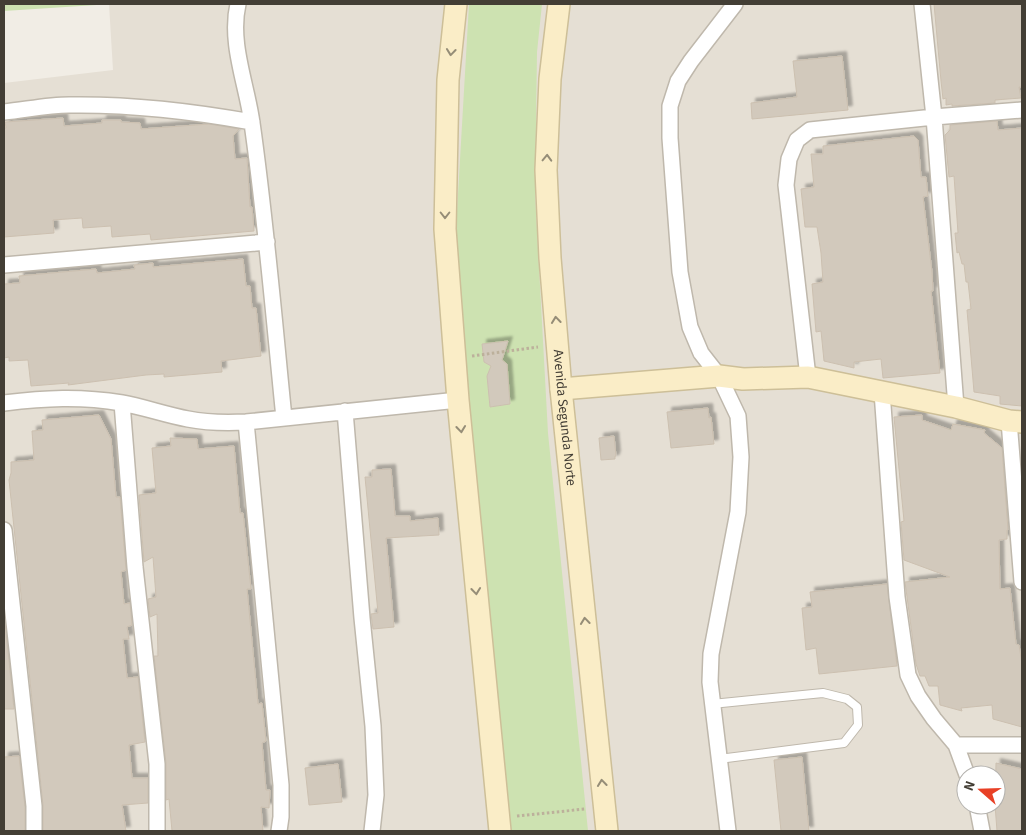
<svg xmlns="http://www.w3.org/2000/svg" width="1026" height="835" font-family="'Source Sans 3',sans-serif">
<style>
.residential{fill:#e5dfd4;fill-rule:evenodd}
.green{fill:#cde2b1}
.building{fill:#d2c9bc;stroke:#ccc0b0;filter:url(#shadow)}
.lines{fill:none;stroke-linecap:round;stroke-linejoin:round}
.lane-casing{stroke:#bfb8ac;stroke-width:10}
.street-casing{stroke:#bfb8ac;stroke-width:18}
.secondary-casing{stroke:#cdbf98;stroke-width:24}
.path{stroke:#bcb09b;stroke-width:3;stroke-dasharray:2.5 2.5;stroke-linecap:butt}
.lane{stroke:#fff;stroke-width:8}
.street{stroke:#fff;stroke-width:15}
.secondary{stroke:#faedc7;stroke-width:21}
.oneway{stroke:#958d77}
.labels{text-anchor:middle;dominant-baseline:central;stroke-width:4;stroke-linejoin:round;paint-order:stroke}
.street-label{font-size:14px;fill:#433e35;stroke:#fff}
</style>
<defs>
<filter id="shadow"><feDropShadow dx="4.5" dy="-4.5" stdDeviation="1" flood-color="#0004"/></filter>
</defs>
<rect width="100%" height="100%" fill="#f1ede5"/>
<!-- residential -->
<path class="residential" d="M109,4H1022V831H4V83L113,70ZM966,775H996V805H966Z"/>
<!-- green -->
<path class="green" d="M4,4H112L4,11Z
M469,4H542L537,52L535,194L548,433L588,831H510L455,246Z"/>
<!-- building -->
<path class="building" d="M934,4H1022V87H1019L1021,98L995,100V103L952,106V104L946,105V98L943,99L941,81Z
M842,56L848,110L752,119L751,103L797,97L793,61Z
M63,118L64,126L102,123V120H121V122L140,123L141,129L209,124L239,129L233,136L235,159L247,158L250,207H252L254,231L151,240L150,234L112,237L111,226L83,228L82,218L53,220L54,233L4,237V128H6L5,122Z
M997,121L998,130L1022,128V406L1000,404V396L974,392L967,310L971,309L968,282H966L964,264H962L959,252L957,253L955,233H958L954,176L949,177L945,135L950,130V125Z
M914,136L918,140L921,177H926L928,196L923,197L932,272L933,291H931L940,373L883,378L881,359L854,362V368L824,361L821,331L816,332L812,284L823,282L821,253L817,227H805L801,189L814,187L811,154H823V146Z
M243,259L246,286H250L252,308H256L261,356L221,361L222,372L164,377V374L146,375L68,385L69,383L31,386L28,360L9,361V357L4,358V284L20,283L19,276L96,269L97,273L135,269L134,265L153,263V267Z
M508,341L502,360L507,364L510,404L490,407L487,376L491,366L484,362L482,344Z
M708,408L709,418L711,417L714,444L671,448L667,412Z
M99,415L111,439L116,497H120L126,570L121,572L124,604L130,603L132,625L127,627L129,639H123L127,678L138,677L145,742L129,745L132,778H148V803L122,805L126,831H43V805L9,480L11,473V462L34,460L32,431L43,430L42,420Z
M922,415V420L951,430L953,424L985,430L984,433L1002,448L1008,530H1007V539L999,540L1000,589L1010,588L1016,644L1019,645L1022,664V680H1021L1022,727L993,719L992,705L961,708L962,711L940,705L938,686H929L925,676H920L916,664L905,582L950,577L904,560L901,522L904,521L894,417Z
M614,436L616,456H615V459L601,460L599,438Z
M170,438L197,439L198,449L234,446L240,513H243L251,589H247L258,704L262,703L266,741L262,743L266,790H270L269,808L261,807L263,831H172L169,799L166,800V763L154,656H158L157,614L150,617L148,599L156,597L153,557L144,562L139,495L156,493L152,448L171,446Z
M391,469L395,516H410V521L438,518L439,535L386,538L394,627L373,629L371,614L378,613L365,477H372V470Z
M887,584L897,666L819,674L816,648L806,650L802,608L812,607L810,592Z
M4,614L14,709H4Z
M19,756L25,807V831H4V757Z
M802,757L809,831H781L774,760Z
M996,763L1022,769V831H997L995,805Z
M338,764L342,802L309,805L305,768Z"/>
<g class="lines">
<!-- lane casing -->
<g class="lane-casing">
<path id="lane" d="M712,704L823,693L847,699L857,707L858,725L844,743L719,759"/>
</g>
<!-- street casing -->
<g class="street-casing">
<path id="street" d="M238,4C229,43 247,85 252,123C266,221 274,319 284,418
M922,4L934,117L956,407
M4,112C25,110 47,105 69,105C131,104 191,111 252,122
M4,265L267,242
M808,377L786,185L789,159L797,140L810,130L934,117L1022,110
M882,392L897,597L908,675L918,696L934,719L956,745L967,775
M4,403C45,398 80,396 122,403C144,407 166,415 188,419C208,423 226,423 246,422L458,400
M122,403L135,567L157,764V831
M345,411L362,618L373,726L376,795L372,831
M1009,421L1022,582
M246,422L281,785V817L279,831
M4,530L34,806V831
M956,745H1022
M977,805L982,831
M728,831L710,682L711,654L738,512L741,457L738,416L719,376L701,353L690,327L680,272L670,138V106L678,81L691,61L735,4"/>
</g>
<!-- secondary casing -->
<g class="secondary-casing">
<g id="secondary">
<path d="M456,4L448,80L445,229L458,400L500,831"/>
<path id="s1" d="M559,4L550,79L546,170L550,258L561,389L607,831"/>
<path d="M561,389L719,376L743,379L808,377L956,407L1009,421L1022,422"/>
</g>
</g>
<!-- path -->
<path class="path" d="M472,356L538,347
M517,816L585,809"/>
<!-- lane -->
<use href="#lane" class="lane"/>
<!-- street -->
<use href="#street" class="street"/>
<!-- secondary -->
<use href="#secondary" class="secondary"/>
</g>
<!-- one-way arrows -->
<defs><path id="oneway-chevron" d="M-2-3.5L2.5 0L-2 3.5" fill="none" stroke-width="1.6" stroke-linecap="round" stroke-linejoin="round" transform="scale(1.25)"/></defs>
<g class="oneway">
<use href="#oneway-chevron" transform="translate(451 52) rotate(96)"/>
<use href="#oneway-chevron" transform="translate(547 158) rotate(-88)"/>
<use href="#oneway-chevron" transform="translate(445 215) rotate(90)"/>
<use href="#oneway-chevron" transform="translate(556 320) rotate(-96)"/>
<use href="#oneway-chevron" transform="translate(461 429) rotate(84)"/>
<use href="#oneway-chevron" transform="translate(476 591) rotate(84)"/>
<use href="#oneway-chevron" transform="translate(585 621) rotate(-96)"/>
<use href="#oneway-chevron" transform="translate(602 783) rotate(-96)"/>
</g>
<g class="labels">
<!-- street labels -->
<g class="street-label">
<text stroke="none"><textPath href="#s1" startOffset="415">Avenida Segunda Norte</textPath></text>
</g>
</g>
<!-- border -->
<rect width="1026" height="835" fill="none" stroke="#433e35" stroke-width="10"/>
<!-- north arrow -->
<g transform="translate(981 790) rotate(290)"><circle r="24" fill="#ffffff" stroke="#b4b2ae"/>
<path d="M0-4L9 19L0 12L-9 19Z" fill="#e84026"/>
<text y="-8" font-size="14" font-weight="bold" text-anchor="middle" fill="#433e35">N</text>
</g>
</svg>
